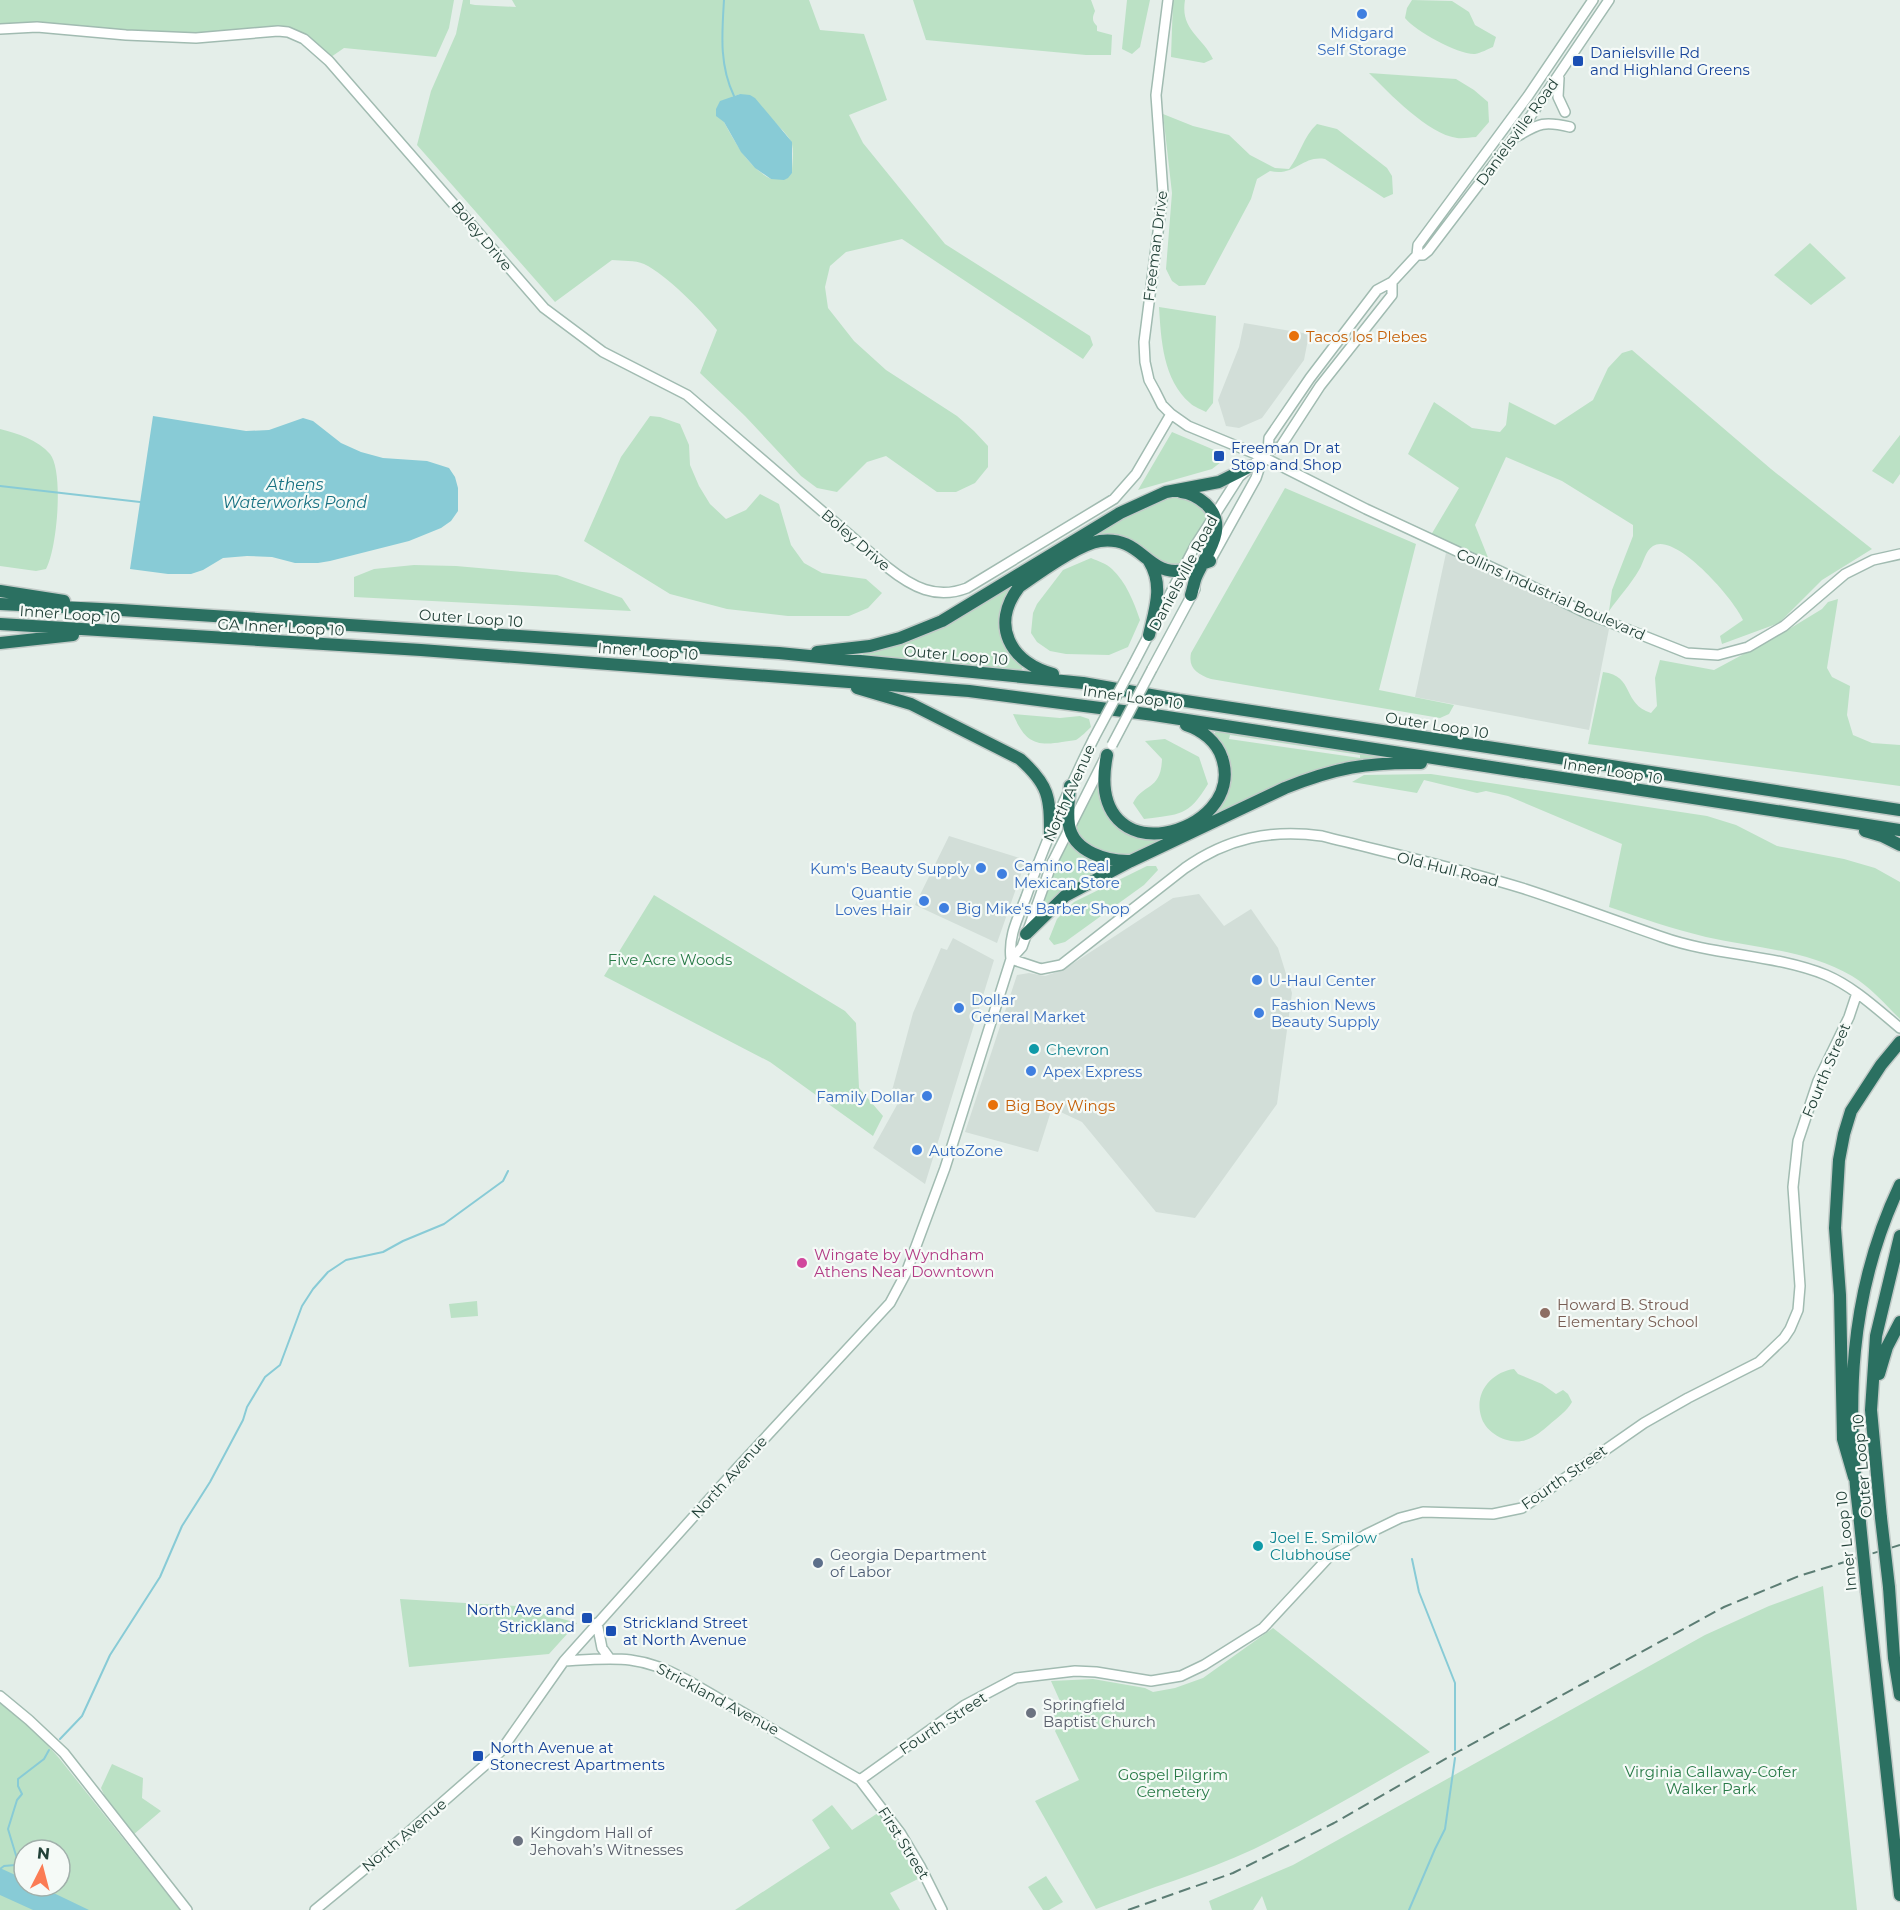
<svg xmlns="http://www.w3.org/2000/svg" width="1900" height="1910" font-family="Montserrat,sans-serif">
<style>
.built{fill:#d2ded8}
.green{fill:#bbe1c5;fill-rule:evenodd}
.water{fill:#88cbd6}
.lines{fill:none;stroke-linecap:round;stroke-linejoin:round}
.stream{stroke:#88cbd6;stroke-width:2}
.secondary-casing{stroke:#a1bbb1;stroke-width:12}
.highway-casing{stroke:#c1cac7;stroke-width:15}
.secondary{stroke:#fff;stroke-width:9}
.highway{stroke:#2b7061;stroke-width:12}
.rail{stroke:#5c7d74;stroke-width:2;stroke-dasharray:12 6;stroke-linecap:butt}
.secondary-bridge-casing{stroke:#a1bbb1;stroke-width:12;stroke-linecap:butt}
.highway-bridge-casing{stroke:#c1cac7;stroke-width:15;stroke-linecap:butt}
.secondary-bridge{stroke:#fff;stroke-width:9}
.highway-bridge{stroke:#2b7061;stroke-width:12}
.shop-dot{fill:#3f7fe0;stroke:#f5faf7;stroke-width:2}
.transit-dot{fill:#1a4fb4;stroke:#f5faf7;stroke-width:2}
.food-dot{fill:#e8710a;stroke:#f5faf7;stroke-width:2}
.culture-dot{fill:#0f9aa8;stroke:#f5faf7;stroke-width:2}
.hotel-dot{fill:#d1479c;stroke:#f5faf7;stroke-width:2}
.education-dot{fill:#8d6e63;stroke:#f5faf7;stroke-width:2}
.service-dot{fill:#5c6f8a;stroke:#f5faf7;stroke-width:2}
.worship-dot{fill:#6b7280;stroke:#f5faf7;stroke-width:2}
.labels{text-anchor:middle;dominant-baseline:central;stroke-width:4.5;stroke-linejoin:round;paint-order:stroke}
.shop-label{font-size:15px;fill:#366cbe;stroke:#f5faf7;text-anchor:start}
.transit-label{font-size:15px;fill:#164399;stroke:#f5faf7;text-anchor:start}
.street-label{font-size:15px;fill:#224138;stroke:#f5faf7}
.food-label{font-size:15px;fill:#c56008;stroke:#f5faf7;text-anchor:start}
.park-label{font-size:15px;fill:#297b48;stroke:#f5faf7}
.culture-label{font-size:15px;fill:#0d838f;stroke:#f5faf7;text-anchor:start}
.hotel-label{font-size:15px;fill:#b23c85;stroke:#f5faf7;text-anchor:start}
.education-label{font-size:15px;fill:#785e54;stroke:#f5faf7;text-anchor:start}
.service-label{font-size:15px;fill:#4e5e75;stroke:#f5faf7;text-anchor:start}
.worship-label{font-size:15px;fill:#5b616d;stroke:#f5faf7;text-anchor:start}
.water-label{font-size:16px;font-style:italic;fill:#177182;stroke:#f5faf7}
</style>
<rect width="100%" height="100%" fill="#e4eee9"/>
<!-- built -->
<path class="built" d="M1244,323L1309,334L1304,360L1262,418L1239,428L1226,426L1218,400L1239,347Z
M1446,553L1609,629L1589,730L1415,697Z
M949,836L1026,860L997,943L915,905Z
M1199,894L1224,926L1251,909L1278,948L1292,993L1277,1104L1195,1218L1156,1212L1082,1122L1052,1108L1038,1152L965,1132L1017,975L1029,973L1045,976L1063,970L1173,898Z
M953,938L994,960L925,1184L873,1148L898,1103L890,1098L913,1013L941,948L947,950Z"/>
<!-- green -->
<path class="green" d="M0,0H454L449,28L436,57L344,48L331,57L306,35C248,35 190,35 132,32C88,29 44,20 0,25Z
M463,0H470V4L475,5L516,7L512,0H809L820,30L864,34L887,100L849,115L863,143L945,244L1090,336L1093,345L1083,359L902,239L846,252L830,266L825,287L828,308L854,341L886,370L957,416L974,431L988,446V467L975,483L956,492H937L886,456L867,462L837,492L817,488L801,476L745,416L700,373L717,330C701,310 667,275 644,264C635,260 622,261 612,260L555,302L417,145L431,91L456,34ZM740,94C752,103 788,130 792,144C794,153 792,164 792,173L771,179C748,167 736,144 724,122L732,97Z
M913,0H1091L1095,11C1092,18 1092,21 1097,26V31L1112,35L1111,55H1086L926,40Z
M1127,0H1150L1140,47L1132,54L1122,49Z
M1173,0H1185C1180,30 1202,36 1213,59L1204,63L1171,57Z
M1412,0L1452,1L1469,12L1475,25L1496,37L1493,47C1488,49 1481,53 1475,54C1459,55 1415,31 1405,18L1407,8Z
M1369,73L1456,79L1474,90L1488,102L1489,122L1476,137C1470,137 1463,139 1457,138C1428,134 1389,93 1369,73Z
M1163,114L1193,126L1229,135L1250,155L1275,168L1289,169C1300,155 1303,137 1317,124L1337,129L1387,168L1392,176L1393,194L1384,198L1325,159C1302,155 1295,177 1270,171L1257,179L1251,199L1205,285L1179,286L1172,281L1166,269L1172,193Z
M1810,243L1846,278L1811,305L1774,275Z
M1159,307L1216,316L1213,403L1206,412C1201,409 1194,407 1190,403C1163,380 1161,339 1159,307Z
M1632,350L1771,469L1872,549L1822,580L1779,623L1722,644L1720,636L1743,620C1735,600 1675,531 1653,546C1645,551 1644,562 1639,570C1631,584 1619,597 1609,611L1612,590L1633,536V525L1562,481L1506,457L1475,525L1489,560L1431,535L1459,488L1408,454L1434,402L1472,428L1500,432L1506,425L1509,402L1555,425L1593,400L1608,368L1622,353Z
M650,416L660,417L680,424L689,445L690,465L699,486L710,504L726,519L746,510L760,494L779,504L791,545L804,563L822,573L866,579L882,593L868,608L849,616H788L727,609L670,594L584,541L621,457Z
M0,429C17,433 38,440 50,454C64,471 57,550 46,569L36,571L0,566Z
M1172,432L1219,452L1225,459L1212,469L1138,490Z
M1900,435V474L1893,484L1872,471Z
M1285,488L1416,544L1379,690L1454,705L1449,714L1440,718L1211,679C1197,674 1188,668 1191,653Z
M1185,495L1210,514L1179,567L1174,568L1111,538L1029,576L1002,616L1024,666L1021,670L863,656V651L887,645L1122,516L1159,498Z
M1091,558C1098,561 1107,564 1112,569C1126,582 1134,602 1140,620L1128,647L1109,655L1066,654L1050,651L1037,642L1031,633L1033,613L1037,604L1063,570Z
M414,565L456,566L557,575L622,598L631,611L354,597V577L374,569Z
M1838,599L1827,668L1832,677L1850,686L1847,715L1853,735L1872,743L1900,745V786L1588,744L1603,672C1635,676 1622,704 1651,713L1657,706L1655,678L1660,660L1714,670L1781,634L1822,609L1828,602Z
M1013,714L1060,718L1080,716L1089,719L1091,727C1087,731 1081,737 1076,740C1072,741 1066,741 1062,742C1034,747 1024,740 1013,714Z
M1216,730L1387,756V759L1366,762L1129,857L1090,849L1073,828L1100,777L1102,803L1113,822L1125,831L1149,839L1164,837L1223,797L1214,736ZM1230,735L1360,755V758L1229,739Z
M1165,739L1199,757L1208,784C1188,817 1180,814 1144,819L1133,803C1143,783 1161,791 1162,759L1145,741Z
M1431,774L1707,816L1736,825L1777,846L1844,859L1875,868L1900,882V1019C1885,1004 1870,987 1852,976C1807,950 1755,948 1706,937C1673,929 1641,918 1609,907L1622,844L1508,796L1486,791L1477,793L1424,780L1417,793L1352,782L1364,775Z
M1070,834L1116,863L1042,911L1050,877Z
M1147,866H1156L1158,870L1144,885L1065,942L1054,945L1049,939L1057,919L1074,902Z
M654,895L845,1011L856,1023L859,1088L883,1116L873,1136L770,1062L604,976Z
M477,1301L478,1316L451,1318L449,1304Z
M1514,1369L1518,1374L1542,1384L1556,1394L1563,1390L1568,1394L1572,1402C1567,1411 1557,1418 1549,1425C1542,1431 1535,1437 1526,1440C1509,1446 1485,1433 1481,1416C1474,1392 1492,1372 1514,1369Z
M1823,1586L1857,1910H1267L1262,1896L1253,1910H1212L1209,1901L1293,1865L1705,1635L1769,1606Z
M400,1599L516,1606L577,1623L549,1654L409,1667Z
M1273,1628L1430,1752C1372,1784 1314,1820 1254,1849C1203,1873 1148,1888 1096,1909L1035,1801L1079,1780L1055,1731L1058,1726L1053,1717L1060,1701L1051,1681L1093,1679L1145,1688L1153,1692L1175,1688L1203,1678Z
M0,1703L33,1729L59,1758L180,1910H0ZM24,1850H60V1886H24Z
M112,1764L143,1778L142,1798L161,1811L133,1835L111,1810L101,1788Z
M832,1805L852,1830L881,1811L918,1879L890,1893L900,1910H735L830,1848L812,1820Z
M1046,1876L1063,1902L1049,1910H1043L1028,1887Z"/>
<!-- water -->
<path class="water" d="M740,94L750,95L755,98L792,142V173L788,178L784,180L771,179L755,168L741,152L724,122L716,116V109L720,101Z
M153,416L246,431L269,430L303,418L313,421L341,443L361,452L383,458L427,461L449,468L455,477L458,488V511L451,521L441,528L409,541L330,561L318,563H295L272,557L247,556L223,558L203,570L191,574H168L130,569Z
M0,1868L24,1879V1886H39L89,1910H33L0,1895Z"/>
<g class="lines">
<!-- stream -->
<path class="stream" d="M724,0C722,33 719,65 734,96
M0,486L140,502
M1412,1559L1419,1592L1455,1683V1750
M60,1739L82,1716L110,1655L160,1577L182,1526L210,1482L243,1420L247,1407L265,1377L280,1365L302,1306L313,1289L328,1272L346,1260L383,1252L403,1241L444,1224L503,1181L508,1171
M0,1869L4,1866L15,1865L18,1862L8,1829L17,1800L22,1794L18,1786V1779L44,1759L49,1750
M1409,1910L1435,1849L1445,1829L1455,1758"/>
<!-- secondary casing -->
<g class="secondary-casing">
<path id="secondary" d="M1168,0L1156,95L1163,193L1144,342L1145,362L1149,380L1155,391L1162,405L1171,414L1188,426L1263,457L1366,509L1521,581L1586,613L1687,653L1718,655L1748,647L1784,626L1845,574L1873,560L1900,554
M0,29L37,27L126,35L196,38L278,31L288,32L304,39L329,61L544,308L603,352L687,395L887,567C912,587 936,600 967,588L1114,499L1136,474L1171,414
M1559,78L1558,97L1565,112
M1518,136C1539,123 1545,121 1570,127
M1417,255L1418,245L1528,96L1593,0
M1268,451L1269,438L1310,378L1377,290L1392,282L1417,255H1423L1428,251L1530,117L1609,0
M1210,561L1256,478L1263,457
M1133,665L1195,546L1239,477L1268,451L1281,446L1320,386L1392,295V282
M1152,669L1195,589
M1011,959L1041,969L1061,965L1185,868C1227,838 1271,829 1322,836C1389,853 1458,868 1525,889C1571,904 1616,921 1662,937C1715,956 1774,954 1826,975C1854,987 1877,1009 1900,1028
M1011,959L1022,947L1052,863L1106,756
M597,1623L602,1648L610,1659
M564,1661C614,1658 639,1654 685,1679L860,1780L901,1834L920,1866L942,1910
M0,1696L29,1720L64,1753L187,1910
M860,1780L965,1705L1016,1678L1075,1671L1096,1672L1151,1681L1181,1676L1204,1665L1263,1628L1328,1558L1365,1535L1400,1518L1423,1512L1493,1514L1522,1508L1644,1423L1688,1398L1759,1362L1784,1338L1790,1329L1798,1310L1800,1286L1793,1187L1798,1141L1818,1081L1849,1017L1857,993
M315,1910L395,1844L500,1752L564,1661L739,1466L890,1303L906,1273L945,1168L1011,959C1008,936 1018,918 1026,897C1045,842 1068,790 1094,738"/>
</g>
<!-- highway casing -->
<g class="highway-casing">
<path id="highway" d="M1181,492C1191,493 1198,497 1206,504C1230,527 1206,554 1196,577C1194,582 1193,589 1191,595
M1149,561C1164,585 1155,609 1149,635
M0,591L64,601
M0,604L121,610L779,653L1083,683L1179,700L1900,810
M0,624L421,650L969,691L1154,715L1900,830
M0,643L73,635
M817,652L870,646L900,638L942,621L1120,513L1166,492L1219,482L1249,467
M1053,674C1010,662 990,625 1019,587C1037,574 1079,544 1100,541C1139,536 1145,570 1175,571C1187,571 1199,565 1210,561
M857,688L911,704L1020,759C1049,785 1050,797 1050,834
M1107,755C1082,881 1248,835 1222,758C1217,742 1202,730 1186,725
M1070,786C1069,799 1067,812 1069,825C1073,852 1108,862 1131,861L1285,788C1335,768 1367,762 1421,763
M1865,831L1882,836L1900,845
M1026,934L1065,896L1129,862
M1879,1374L1887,1347L1900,1322
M1854,1477L1843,1439L1840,1295L1835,1228L1839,1160L1844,1134L1851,1111L1881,1065L1900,1042
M1881,1518L1871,1410L1876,1336L1900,1236
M1860,1523C1845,1407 1848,1294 1900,1185
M1889,1587L1894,1658L1900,1695
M1867,1592L1900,1895"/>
</g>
<!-- secondary -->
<use href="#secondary" class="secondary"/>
<!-- highway -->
<use href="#highway" class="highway"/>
<!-- rail -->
<path class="rail" d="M1128,1910L1233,1873L1334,1823L1461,1750L1724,1607L1799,1576L1900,1545"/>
<!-- secondary-bridge casing -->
<g class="secondary-bridge-casing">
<path id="secondary-bridge" d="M1094,738L1133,665
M1112,745L1152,669"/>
</g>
<!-- highway-bridge casing -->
<g class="highway-bridge-casing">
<path id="highway-bridge" d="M1881,1518L1889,1587
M1860,1523L1867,1592"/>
</g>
<!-- secondary-bridge -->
<use href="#secondary-bridge" class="secondary-bridge"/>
<!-- highway-bridge -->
<use href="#highway-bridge" class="highway-bridge"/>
</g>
<!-- markers -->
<g class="shop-dot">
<circle cx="1362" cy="14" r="6"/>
<circle cx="981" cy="868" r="6"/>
<circle cx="1002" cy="874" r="6"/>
<circle cx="924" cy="901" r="6"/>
<circle cx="944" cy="908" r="6"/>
<circle cx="1257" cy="980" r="6"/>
<circle cx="959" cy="1008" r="6"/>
<circle cx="1259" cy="1013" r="6"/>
<circle cx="1031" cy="1071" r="6"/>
<circle cx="927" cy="1096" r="6"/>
<circle cx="917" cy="1150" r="6"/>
</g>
<g class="transit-dot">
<rect x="1572" y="55" width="12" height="12" rx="3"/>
<rect x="1213" y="450" width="12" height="12" rx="3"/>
<rect x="581" y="1612" width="12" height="12" rx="3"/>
<rect x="605" y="1625" width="12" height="12" rx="3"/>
<rect x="472" y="1750" width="12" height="12" rx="3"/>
</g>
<g class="food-dot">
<circle cx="1294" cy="336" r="6"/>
<circle cx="993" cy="1105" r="6"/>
</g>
<g class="culture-dot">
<circle cx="1034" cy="1049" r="6"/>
<circle cx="1258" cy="1546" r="6"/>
</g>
<circle class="hotel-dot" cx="802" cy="1263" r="6"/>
<circle class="education-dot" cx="1545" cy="1313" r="6"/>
<circle class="service-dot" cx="818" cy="1563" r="6"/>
<g class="worship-dot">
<circle cx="1031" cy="1713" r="6"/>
<circle cx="518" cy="1841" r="6"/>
</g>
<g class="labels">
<!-- shop labels -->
<g class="shop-label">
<text x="1362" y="32" text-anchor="middle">Midgard<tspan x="1362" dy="17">Self Storage</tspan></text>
<text x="1014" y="865">Camino Real<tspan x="1014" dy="17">Mexican Store</tspan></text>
<text x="969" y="868" text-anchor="end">Kum's Beauty Supply</text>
<text x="912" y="892" text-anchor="end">Quantie<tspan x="912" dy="17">Loves Hair</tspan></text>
<text x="956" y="908">Big Mike's Barber Shop</text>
<text x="1269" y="980">U-Haul Center</text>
<text x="971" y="999">Dollar<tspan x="971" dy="17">General Market</tspan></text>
<text x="1271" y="1004">Fashion News<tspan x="1271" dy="17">Beauty Supply</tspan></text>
<text x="1043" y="1071">Apex Express</text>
<text x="915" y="1096" text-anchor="end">Family Dollar</text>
<text x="929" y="1150">AutoZone</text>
</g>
<!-- transit labels -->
<g class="transit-label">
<text x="1590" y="52">Danielsville Rd<tspan x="1590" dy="17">and Highland Greens</tspan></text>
<text x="1231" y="447">Freeman Dr at<tspan x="1231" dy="17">Stop and Shop</tspan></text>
<text x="575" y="1609" text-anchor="end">North Ave and<tspan x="575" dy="17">Strickland</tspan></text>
<text x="623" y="1622">Strickland Street<tspan x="623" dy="17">at North Avenue</tspan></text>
<text x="490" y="1747">North Avenue at<tspan x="490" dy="17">Stonecrest Apartments</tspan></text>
</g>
<!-- street labels -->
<g class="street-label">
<text transform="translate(1517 132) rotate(-54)">Danielsville Road</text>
<text transform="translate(482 236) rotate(50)">Boley Drive</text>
<text transform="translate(1155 246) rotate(-83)">Freeman Drive</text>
<text transform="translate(856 540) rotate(41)">Boley Drive</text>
<text transform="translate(1183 573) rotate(-62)">Danielsville Road</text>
<text transform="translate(1551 594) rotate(24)">Collins Industrial Boulevard</text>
<text transform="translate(70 614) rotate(4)">Inner Loop 10</text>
<text transform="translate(471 618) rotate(4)">Outer Loop 10</text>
<text transform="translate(281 627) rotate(3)">GA Inner Loop 10</text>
<text transform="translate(648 651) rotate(4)">Inner Loop 10</text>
<text transform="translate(956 655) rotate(5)">Outer Loop 10</text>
<text transform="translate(1133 697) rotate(8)">Inner Loop 10</text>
<text transform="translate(1437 725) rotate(9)">Outer Loop 10</text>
<text transform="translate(1613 771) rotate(9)">Inner Loop 10</text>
<text transform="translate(1069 793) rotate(-66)">North Avenue</text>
<text transform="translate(1448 869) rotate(14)">Old Hull Road</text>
<text transform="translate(1826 1070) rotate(-67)">Fourth Street</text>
<text transform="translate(1862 1466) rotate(-95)">Outer Loop 10</text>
<text transform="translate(729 1477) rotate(-48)">North Avenue</text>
<text transform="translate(1564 1477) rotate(-35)">Fourth Street</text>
<text transform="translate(1846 1541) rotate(-96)">Inner Loop 10</text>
<text transform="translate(718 1699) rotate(28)">Strickland Avenue</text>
<text transform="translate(943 1723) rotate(-33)">Fourth Street</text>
<text transform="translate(404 1835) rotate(-40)">North Avenue</text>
<text transform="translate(904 1843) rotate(58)">First Street</text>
</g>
<!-- food labels -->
<g class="food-label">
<text x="1306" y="336">Tacos los Plebes</text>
<text x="1005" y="1105">Big Boy Wings</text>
</g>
<!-- park labels -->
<g class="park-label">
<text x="670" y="959">Five Acre Woods</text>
<text x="1711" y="1771">Virginia Callaway-Cofer<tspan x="1711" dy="17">Walker Park</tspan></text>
<text x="1173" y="1774">Gospel Pilgrim<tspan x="1173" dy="17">Cemetery</tspan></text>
</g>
<!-- culture labels -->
<g class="culture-label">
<text x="1046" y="1049">Chevron</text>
<text x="1270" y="1537">Joel E. Smilow<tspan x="1270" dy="17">Clubhouse</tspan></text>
</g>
<!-- hotel labels -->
<g class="hotel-label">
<text x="814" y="1254">Wingate by Wyndham<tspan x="814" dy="17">Athens Near Downtown</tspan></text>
</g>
<!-- education labels -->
<g class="education-label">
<text x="1557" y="1304">Howard B. Stroud<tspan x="1557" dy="17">Elementary School</tspan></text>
</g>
<!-- service labels -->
<g class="service-label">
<text x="830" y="1554">Georgia Department<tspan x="830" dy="17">of Labor</tspan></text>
</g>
<!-- worship labels -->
<g class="worship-label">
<text x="1043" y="1704">Springfield<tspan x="1043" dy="17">Baptist Church</tspan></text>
<text x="530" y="1832">Kingdom Hall of<tspan x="530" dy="17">Jehovah’s Witnesses</tspan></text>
</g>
<!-- water labels -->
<g class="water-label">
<text x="295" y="484">Athens<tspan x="295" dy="18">Waterworks Pond</tspan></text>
</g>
</g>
<!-- north arrow -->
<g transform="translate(42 1868) rotate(6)"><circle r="28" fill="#f5faf7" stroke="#a1b0ab" stroke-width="1.5"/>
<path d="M0-4.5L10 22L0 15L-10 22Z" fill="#fb7c55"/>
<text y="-9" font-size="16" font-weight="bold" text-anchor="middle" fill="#224138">N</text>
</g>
</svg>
